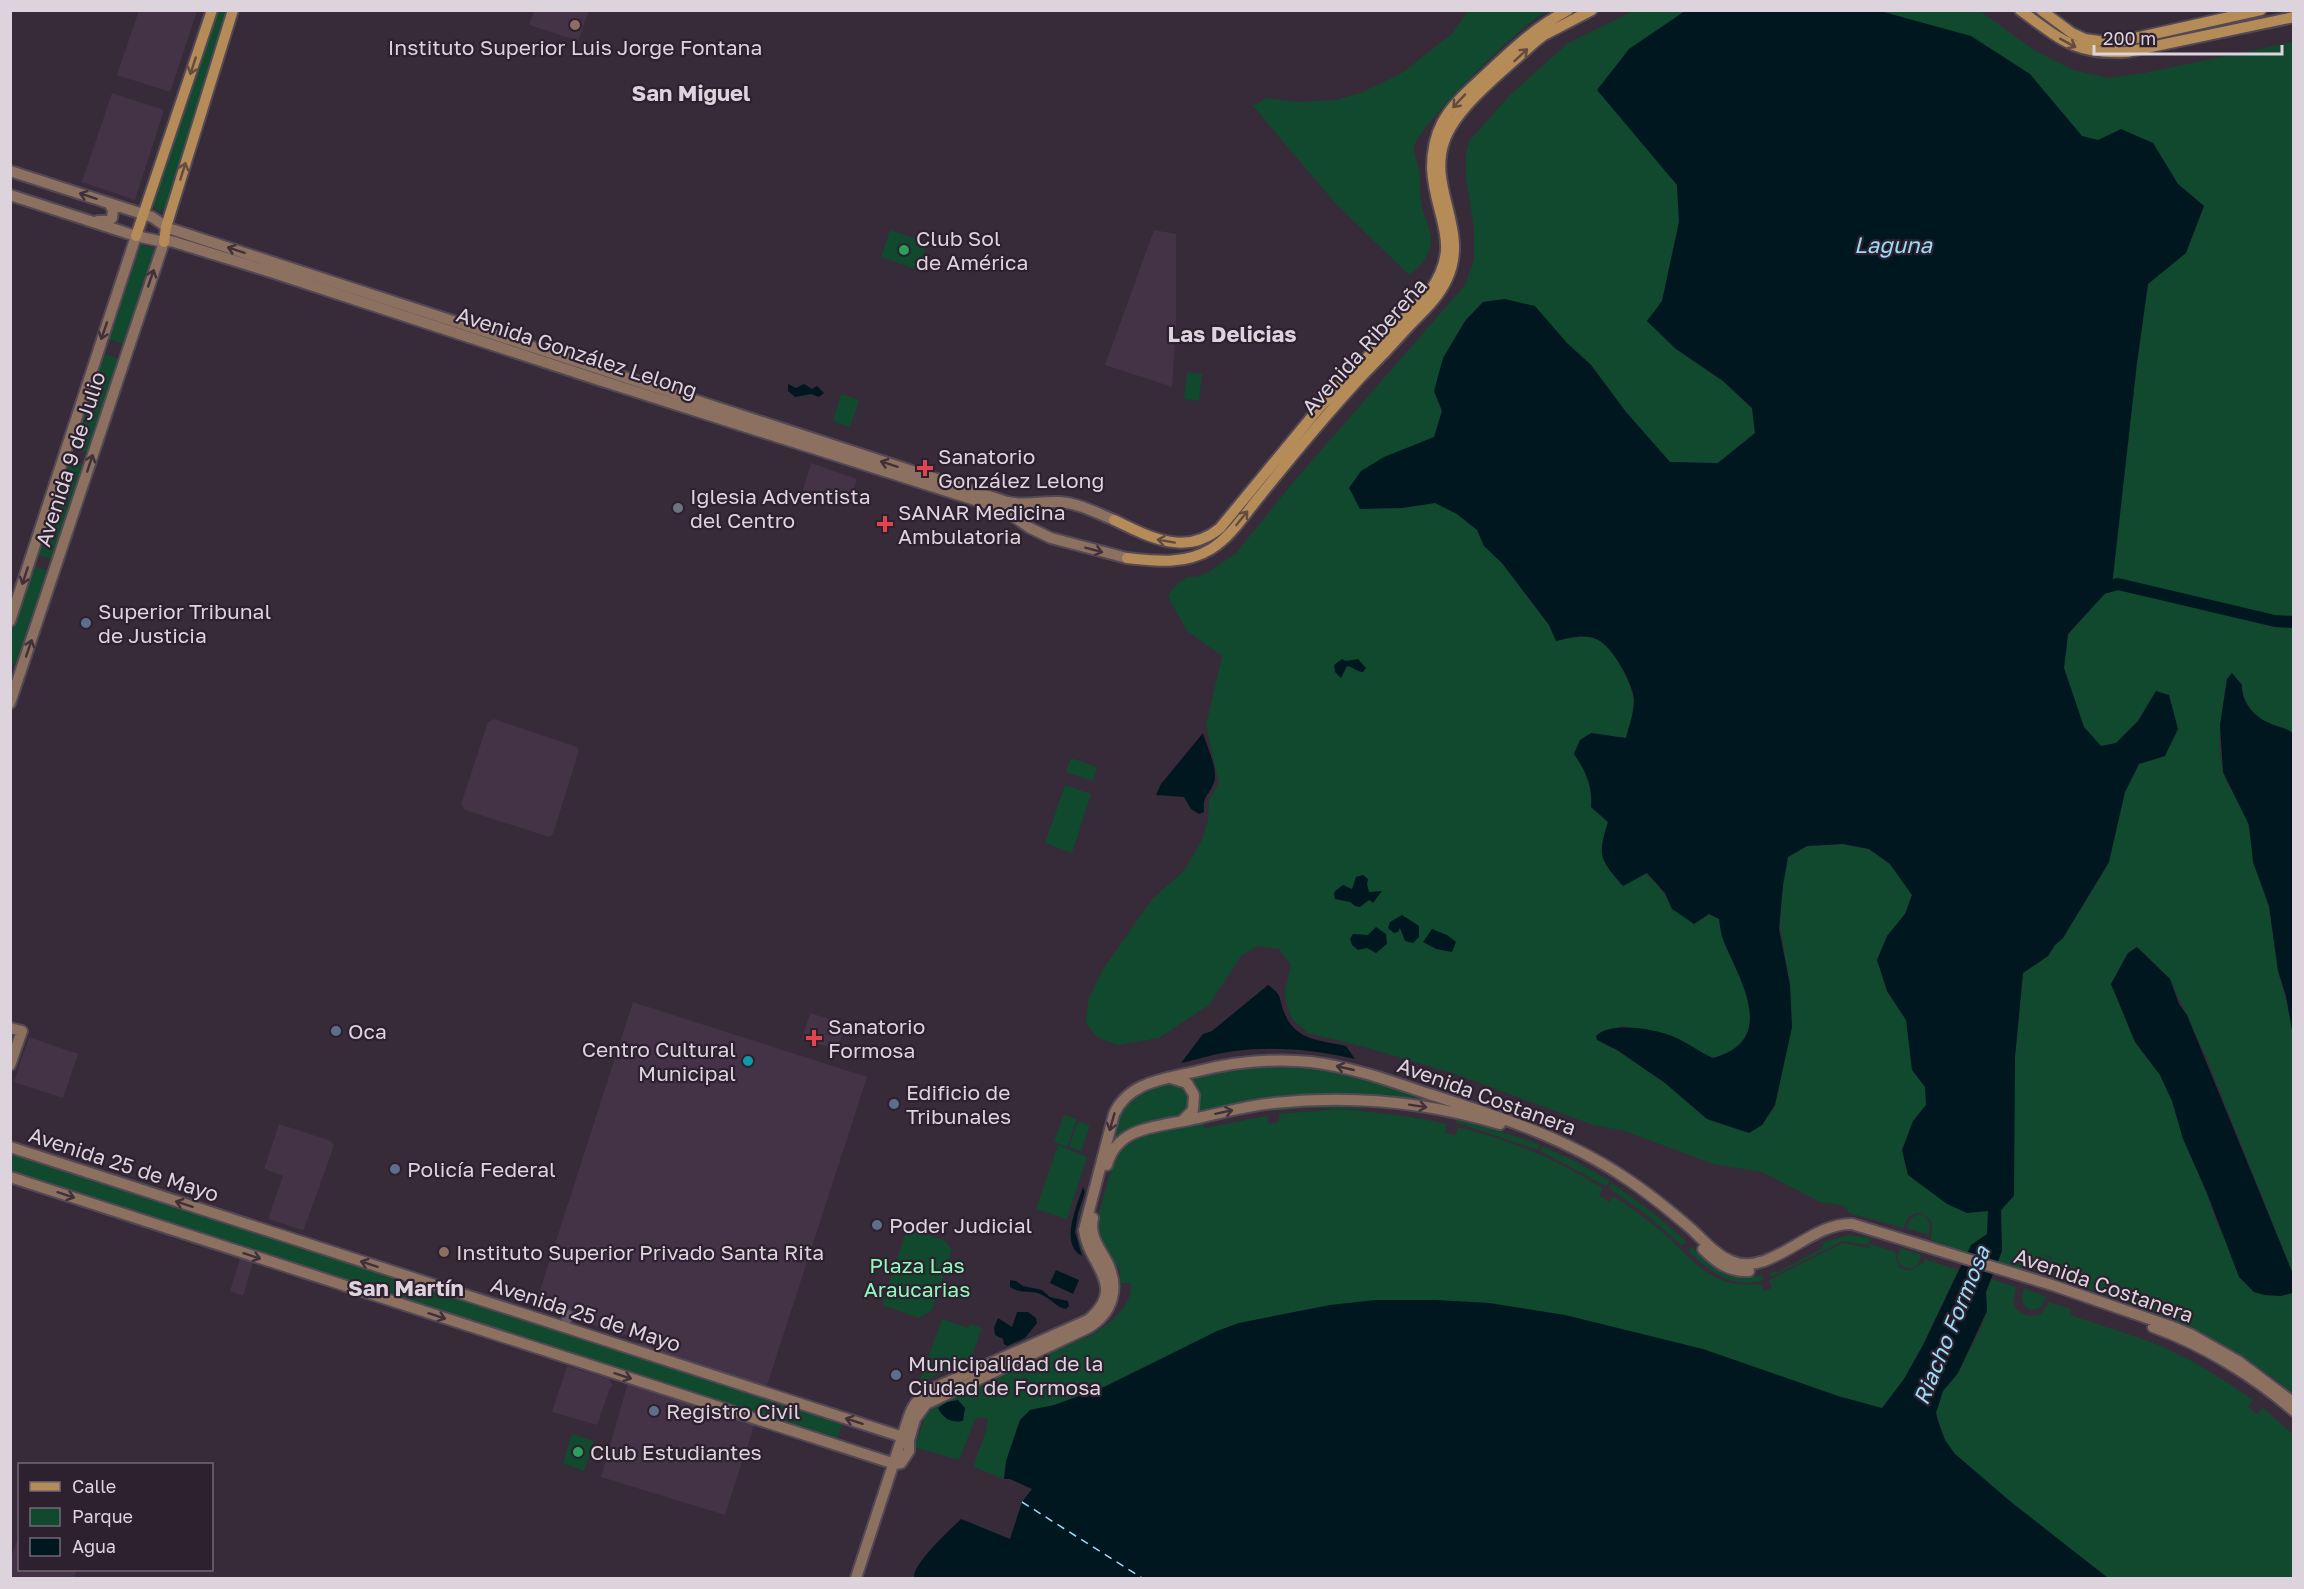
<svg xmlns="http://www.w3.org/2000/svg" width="2304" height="1589" font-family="'Golos Text',sans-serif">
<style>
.built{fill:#443247}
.green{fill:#11492e}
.water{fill:#001720}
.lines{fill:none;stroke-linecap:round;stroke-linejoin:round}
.river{stroke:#001720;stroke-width:12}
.ferry{stroke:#98def8;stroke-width:1.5;stroke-dasharray:8 6;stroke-linecap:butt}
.tertiary-casing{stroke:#534855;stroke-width:12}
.secondary-casing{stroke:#534855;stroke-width:14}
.primary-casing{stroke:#534855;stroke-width:14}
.tertiary{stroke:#655768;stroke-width:9}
.secondary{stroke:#8d7160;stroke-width:10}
.primary{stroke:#b58c58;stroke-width:10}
.oneway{stroke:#634b3f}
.oneway2{stroke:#403039}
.education-dot{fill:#8d6e63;stroke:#2d202f;stroke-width:2}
.leisure-dot{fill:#2e9e5b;stroke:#2d202f;stroke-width:2}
.health-dot{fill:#e0444e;stroke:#2d202f;stroke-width:2}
.worship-dot{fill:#6b7280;stroke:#2d202f;stroke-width:2}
.service-dot{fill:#5c6f8a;stroke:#2d202f;stroke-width:2}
.culture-dot{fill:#0f9aa8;stroke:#2d202f;stroke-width:2}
.labels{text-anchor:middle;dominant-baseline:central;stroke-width:4.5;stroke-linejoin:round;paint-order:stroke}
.poi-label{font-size:21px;fill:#dcd3dd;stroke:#2d202f;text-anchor:start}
.street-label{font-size:21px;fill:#dcd3dd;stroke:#2d202f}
.park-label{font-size:21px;fill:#8ff9bd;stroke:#2d202f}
.neighbourhood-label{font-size:22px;font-weight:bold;fill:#dcd3dd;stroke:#2d202f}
.water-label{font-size:22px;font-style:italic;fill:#98def8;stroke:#2d202f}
</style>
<rect width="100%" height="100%" fill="#372a39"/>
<!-- built -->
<path class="built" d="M139,10L197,11L170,92L117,75Z
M534,11V10L589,11L578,41L529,25Z
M112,93L164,110L135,200L82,182Z
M1154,230L1176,234V322L1172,387L1105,365Z
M811,463L857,479L848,506L803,490Z
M494,719L577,747L579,751L553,834L549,837L465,810L461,804L488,722Z
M633,1002L867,1077L725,1515L601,1477L640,1340L535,1306Z
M810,1013L845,1024L837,1050L802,1039Z
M29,1037L78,1054L63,1098L14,1082Z
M279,1124L331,1141L334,1146L304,1229L302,1230L268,1219L283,1176L264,1169Z
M240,1258L253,1262L243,1296L230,1291Z
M567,1366L605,1378L608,1377L613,1386L610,1388L597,1425L552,1412Z
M16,1542L19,1544L20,1570H77L74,1578H11V1558Z"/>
<!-- green -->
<path class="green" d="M217,11H228L229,15L165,208L159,212L153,205Z
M1467,11H1551C1547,12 1543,14 1539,16C1518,29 1416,127 1414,148C1414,155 1418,164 1419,170C1421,181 1419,192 1421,202C1422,212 1428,222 1430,233C1434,250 1422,266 1409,275L1335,203L1253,106L1266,98L1297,102L1336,100L1360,93L1384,82L1403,72L1453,33Z
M1633,11H1685L1670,22L1649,150L1677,185L1679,222L1662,301L1647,321L1676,349L1723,381L1752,409L1755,433L1718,463L1670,462L1626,412L1591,365L1567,343L1505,299L1483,302L1465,321L1434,391L1442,411L1434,437L1413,447L1402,508L1435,503L1457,514L1477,530L1484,546L1502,563L1549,625L1556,641C1570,638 1584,634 1597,639C1612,645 1631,682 1633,697C1636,709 1629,726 1626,738L1611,737L1574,753C1585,770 1593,787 1591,807L1608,822L1601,845C1632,864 1656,873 1672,909L1710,914L1719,919C1720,926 1721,935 1724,942C1741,982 1778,1040 1713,1058L1694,1050L1682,1041L1669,1035L1623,1026L1599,1033L1603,1044L1617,1050L1665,1083L1707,1119L1749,1133L1762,1125L1775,1105L1792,1027L1790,985L1780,924L1783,885L1788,857L1807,846L1843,844L1869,849L1890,864L1912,895L1905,914L1887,936V991L1906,1020L1925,1086L1926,1105C1908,1127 1891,1161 1918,1183L1989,1208L1986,1243L1980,1257L1931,1240L1932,1222L1922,1213C1911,1212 1906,1217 1904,1228L1849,1213L1845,1206L1820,1202L1762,1172L1713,1164L1625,1131L1593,1125L1455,1074L1368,1048L1308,1033L1292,1019L1286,1003L1285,990L1291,965L1279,949L1257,946L1241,956L1209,1005L1159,1038L1117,1045L1097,1037L1086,1023L1088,1000L1103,969L1153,898L1183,872L1201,842L1208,820L1209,800L1219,783L1206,725L1222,656L1187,631L1168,597L1172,589L1187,577H1196L1209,572L1236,553L1295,480L1465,285L1474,259V229L1466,178V154L1469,141L1512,93L1568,43Z
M1880,11H1980L2034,50L2073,70L2109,78L2144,73L2293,42V733C2285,727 2276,727 2267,722C2253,716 2242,700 2242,684L2232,674L2227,679C2220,722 2208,778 2247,808V821L2252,848L2257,872L2269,906L2278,971L2291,1019L2294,1036L2293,1274L2208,1061L2170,979L2137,947L2128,953L2111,984L2135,1042L2160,1075L2172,1101L2219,1228L2280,1296L2293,1293V1394C2220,1333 2143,1307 2054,1278L2057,1264L2050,1256C2039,1253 2027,1261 2023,1272L1997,1263L2002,1251L2001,1210L2023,973L2048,956L2055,945L2063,938L2106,868L2125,792L2139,764L2165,756L2156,691L2138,721L2116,743L2101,746L2084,727L2064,668L2068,635L2088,610L2137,363L2148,284L2186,252L2204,206L2178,184L2153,143L2098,140L2082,136L2030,74L1920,23Z
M890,230L927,243L918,270L881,257Z
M138,244L153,248L155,252L126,341L123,344L106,338Z
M102,353L119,359L90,450L87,453L71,447Z
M1187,372L1202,374L1199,401L1184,399Z
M841,394L859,400L850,427L833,421Z
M69,459L86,465L54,559L40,556L37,553L66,461Z
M34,566L51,572L19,666L11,664V627L30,568Z
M1071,758L1097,767L1093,781L1066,772Z
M1065,785L1091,794L1072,853L1045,843Z
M1275,1064C1341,1066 1395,1087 1456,1107L1344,1095L1279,1097L1198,1113C1201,1098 1199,1088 1189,1076Z
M1168,1081C1184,1087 1191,1091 1189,1109L1180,1116L1124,1130L1111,1142C1124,1097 1125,1097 1168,1081Z
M1363,1103L1362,1109L1308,1108L1275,1111L1274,1107Z
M1339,1109C1375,1112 1411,1116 1447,1124L1445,1133L1456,1135L1458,1127C1509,1140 1560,1160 1603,1189L1599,1195L1609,1202L1613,1196C1630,1207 1647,1219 1662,1232C1696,1261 1710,1290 1761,1284L1764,1291L1772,1288L1769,1280L1843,1243L1869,1248L1870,1244L1895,1252L1898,1266C1907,1273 1913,1271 1921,1263L1923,1264L1925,1259L1958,1270L1923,1345L1904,1379L1882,1409L1837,1396L1710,1352L1575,1318L1489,1303L1452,1301L1330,1305L1239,1323L1104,1387L1056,1405L1030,1410L1020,1420L1005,1466L1004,1479L974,1467C976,1452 990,1430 987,1417L975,1419L959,1460L914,1447L928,1409L963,1395L975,1385L1091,1335C1109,1324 1133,1307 1131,1283H1119L1120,1270L1099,1240L1096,1222L1116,1154L1125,1144L1139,1136L1203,1121L1204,1128L1267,1116L1269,1124L1279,1122V1114Z
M1064,1115L1077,1119L1067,1147L1054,1142Z
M1457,1117L1539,1144L1538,1150L1455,1122Z
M1078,1121L1090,1126L1081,1151L1069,1147Z
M1058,1145L1087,1157L1067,1219L1036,1209Z
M1542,1146L1575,1161L1610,1181L1606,1186L1540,1151Z
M11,1154L842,1424L837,1439L11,1171Z
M1612,1183L1656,1215L1687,1242L1681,1245L1647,1215L1609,1188Z
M1920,1214L1925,1216L1930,1224L1929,1235L1906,1228L1911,1218Z
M907,1228L944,1240L952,1250L932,1310L919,1318L882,1305Z
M1849,1235L1871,1238L1868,1245L1843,1241L1771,1277L1769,1274L1773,1272H1778L1821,1249L1824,1242Z
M1692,1247C1716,1267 1726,1284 1761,1275L1764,1280C1732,1290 1710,1271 1688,1251Z
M1900,1248L1922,1255L1916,1266L1909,1269L1900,1265L1897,1259Z
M2044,1255L2055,1261L2054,1276L2031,1269L2036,1259Z
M1991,1279L2016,1287L2013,1304C2020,1315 2029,1318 2041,1314L2049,1302L2071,1309L2070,1315C2096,1324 2123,1332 2148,1341C2186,1355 2220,1377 2253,1400L2248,1407L2257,1414L2262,1407L2293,1434V1578H2108L2011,1502L1955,1454L1945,1440L1936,1413L1943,1391L1958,1373L1982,1326L1987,1311L1986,1292Z
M2024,1288L2046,1297L2040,1308L2031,1310C2021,1305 2021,1298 2024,1288Z
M942,1319L968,1328L970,1324L982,1328L971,1359L919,1383Z
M572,1434L594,1441L584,1471L563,1463Z"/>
<!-- water -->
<path class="water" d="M1685,11H1880L1971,36L2030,74L2082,136L2098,140L2121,129L2153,143L2178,184L2204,206L2186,253L2148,284L2137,363L2112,586L2068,634L2064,668L2084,727L2101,746L2116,743L2138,721L2156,691L2169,695L2178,729L2165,756L2139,764L2125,792L2109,862L2063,938L2055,945L2048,956L2023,973L2015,1057L2014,1196L2001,1210L2002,1251L1986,1292L1987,1311L1958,1373L1943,1391L1936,1413L1938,1421L1945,1440L1955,1454L2011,1502L2108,1578H914C913,1563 949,1531 961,1519L1010,1539L1022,1502L1032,1489L1010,1479H1004L1006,1461L1020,1420L1030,1410L1054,1405L1104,1387L1217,1331L1239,1323L1330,1305L1375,1300H1436L1489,1303L1565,1315L1703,1349L1838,1396L1882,1408L1904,1379L1923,1345L1971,1245L1987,1234L1988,1211L1967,1213L1947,1204L1908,1175L1902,1150L1913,1121L1926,1105L1925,1087L1912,1070L1906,1020L1887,991L1877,960L1887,936L1905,914L1912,895L1890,864L1869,849L1843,844L1807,846L1788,857L1783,885L1779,929L1790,985L1792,1027L1775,1105L1762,1125L1749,1133L1707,1119L1665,1083L1617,1050L1597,1040L1596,1036C1610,1021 1655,1029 1672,1036C1687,1042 1699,1052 1713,1058C1778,1040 1741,982 1724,942C1721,935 1720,926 1719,919L1709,914L1694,924L1672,909L1665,893L1647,873L1623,886C1600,859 1597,857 1608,822L1591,807C1593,786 1585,770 1574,754L1580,740L1591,733L1626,738C1629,726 1634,713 1634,700C1634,685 1612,646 1598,640C1586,633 1569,638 1556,641L1549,625L1502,563L1484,546L1477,530L1457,514L1435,503L1402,508L1360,509L1349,488L1361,471L1384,457L1434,437L1442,411L1434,391L1443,358L1465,321L1483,302L1505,299L1535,306L1567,343L1591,365L1626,412L1670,462L1718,463L1755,433L1752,408L1723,381L1676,349L1647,321L1662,301L1679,222L1677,185L1597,90L1629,49Z
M788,384L796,388L804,384L812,389L817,386L824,393L819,397L811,394L795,397L788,391Z
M1342,659L1346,661L1358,659L1366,668L1363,672C1357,672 1353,667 1347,666L1341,678L1335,672L1334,665Z
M2232,673L2242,685C2241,700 2253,716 2267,722C2276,727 2285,727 2293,733L2292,925L2293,1036L2286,996L2278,971L2269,906L2253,862L2249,825L2223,772L2220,725L2227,679Z
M1203,733C1207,748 1220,771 1213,785C1207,798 1203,795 1204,812L1199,814L1191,809L1184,797L1156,795L1161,784Z
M1363,875L1368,879L1367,884L1369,892L1382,891L1373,903L1369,900L1360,907L1355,906L1350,902L1335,899L1334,894L1335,891L1343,885L1352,889L1356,877Z
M1402,915L1419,926V937L1413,943L1405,941L1400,928L1398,932L1394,933L1388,928L1390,922Z
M1376,927L1386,934L1387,944L1376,953L1367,948L1358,950L1352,945L1350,939L1353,934L1368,935Z
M1432,929L1447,935L1456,942L1452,952L1436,949L1423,942Z
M2137,947L2170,979L2179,1004L2187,1015L2293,1274V1293L2280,1296L2264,1295L2254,1292L2239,1277L2207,1193L2183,1139L2172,1101L2160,1075L2135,1042L2111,984L2128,953Z
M1268,985C1283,996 1278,996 1284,1012C1295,1041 1320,1040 1346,1046L1355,1059C1316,1050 1275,1046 1235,1051C1217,1053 1199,1059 1181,1063L1203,1034L1212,1031Z
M1083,1187L1085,1192L1078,1213L1075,1232L1082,1256C1059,1244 1077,1206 1083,1187Z
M1056,1270L1079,1280L1073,1294L1050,1283Z
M1010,1280L1016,1281L1023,1286L1042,1290L1050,1297L1068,1301L1069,1306L1066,1309C1056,1307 1052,1300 1044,1296C1034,1289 1021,1295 1010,1287Z
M1017,1312H1028L1036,1318L1037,1323L1025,1338L1007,1346L1004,1344L1003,1339L995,1335L994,1328L998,1318L1012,1327Z
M958,1400L965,1408L963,1421C952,1423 943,1419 938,1408L947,1402Z"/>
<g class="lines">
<!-- river -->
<path class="river" d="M2096,590L2118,584L2275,621L2294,622"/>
<!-- ferry -->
<path class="ferry" d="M1022,1502L1142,1578"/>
<!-- tertiary casing -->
<g class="tertiary-casing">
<path id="tertiary" d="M564,1327L568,1315"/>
</g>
<!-- secondary casing -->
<g class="secondary-casing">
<path id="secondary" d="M10,171L152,217L168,228L1007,502C1026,506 1041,501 1059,502C1078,503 1097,513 1114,520
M10,195L136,236L164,242L171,241L271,272L593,378L1003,509L1030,528L1051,538L1127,558
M98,221H108L112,218L113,210L109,203
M10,621L136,236
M10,703L164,242
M10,1028L22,1031L10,1065
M1171,1078L1187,1083L1194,1095L1193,1110L1182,1121
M10,1147L909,1439
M1107,1165C1117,1127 1156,1127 1189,1120C1217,1114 1245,1106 1274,1103C1350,1095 1427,1102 1500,1124
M10,1177L895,1464
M1703,1249C1717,1263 1729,1272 1749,1271
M2153,1327C2203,1345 2254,1376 2294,1411
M895,1464L901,1463L909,1451V1440L915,1419L926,1404L1088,1328C1113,1313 1120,1288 1107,1262C1099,1247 1089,1236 1093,1218
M856,1578L909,1416C914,1403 920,1396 932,1389L1088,1320C1129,1286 1088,1265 1084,1230L1114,1114C1129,1081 1166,1079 1198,1071C1235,1062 1273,1058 1311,1062C1352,1067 1390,1081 1429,1094C1497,1116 1564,1137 1624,1177C1647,1192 1668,1209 1689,1227C1702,1238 1714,1254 1731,1261C1770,1278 1810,1222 1852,1224L2052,1285L2170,1326L2192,1335L2238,1361L2294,1403"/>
</g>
<!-- primary casing -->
<g class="primary-casing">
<path id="primary" d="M2020,10C2060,39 2075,55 2127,52L2294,17
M2041,10L2072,33L2085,39L2113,43L2261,10
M136,236L212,10
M164,242L166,227L233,10
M1114,520C1149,537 1186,557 1220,528L1319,408L1430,291C1464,243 1434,217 1432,168C1432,153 1435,136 1442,123C1452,104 1469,90 1485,75C1512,50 1534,28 1568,10
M1127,558C1156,561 1185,565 1211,549C1231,537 1245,514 1260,496C1292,456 1325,416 1360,378C1377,361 1394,343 1410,325C1424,311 1439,297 1447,279C1470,231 1428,189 1444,142C1455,107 1508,67 1535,42L1544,35L1592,10"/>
</g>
<!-- tertiary -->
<use href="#tertiary" class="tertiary"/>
<!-- secondary -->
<use href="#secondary" class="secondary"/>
<!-- primary -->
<use href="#primary" class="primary"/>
</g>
<!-- one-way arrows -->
<defs><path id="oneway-shaft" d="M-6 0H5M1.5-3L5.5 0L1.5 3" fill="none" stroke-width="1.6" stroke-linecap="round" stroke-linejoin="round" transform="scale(1.5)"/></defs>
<g class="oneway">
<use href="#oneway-shaft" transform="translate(2068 43) rotate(29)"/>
<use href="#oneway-shaft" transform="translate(1521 55) rotate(-43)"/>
<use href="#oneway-shaft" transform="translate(193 66) rotate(108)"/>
<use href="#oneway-shaft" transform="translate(1459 101) rotate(133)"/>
<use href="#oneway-shaft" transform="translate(183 171) rotate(-73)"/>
<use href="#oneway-shaft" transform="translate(1242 518) rotate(-51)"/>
<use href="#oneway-shaft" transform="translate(1166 541) rotate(-170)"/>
</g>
<g class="oneway2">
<use href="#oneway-shaft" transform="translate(88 196) rotate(-162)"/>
<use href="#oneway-shaft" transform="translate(236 250) rotate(-162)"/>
<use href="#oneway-shaft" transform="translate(151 278) rotate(-71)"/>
<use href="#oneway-shaft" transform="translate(104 331) rotate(109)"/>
<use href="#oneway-shaft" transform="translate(90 463) rotate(-72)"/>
<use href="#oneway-shaft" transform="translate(889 464) rotate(-162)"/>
<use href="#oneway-shaft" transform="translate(1094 550) rotate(15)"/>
<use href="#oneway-shaft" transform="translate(25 576) rotate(108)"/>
<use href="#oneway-shaft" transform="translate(29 648) rotate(-71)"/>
<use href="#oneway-shaft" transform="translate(1345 1068) rotate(-167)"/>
<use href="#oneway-shaft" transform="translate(1418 1106) rotate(9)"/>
<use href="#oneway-shaft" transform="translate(1224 1112) rotate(-12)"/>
<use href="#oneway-shaft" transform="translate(1112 1122) rotate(106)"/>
<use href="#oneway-shaft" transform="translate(66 1195) rotate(18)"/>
<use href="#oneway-shaft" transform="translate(184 1204) rotate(-162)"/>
<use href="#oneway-shaft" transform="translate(252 1256) rotate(18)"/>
<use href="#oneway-shaft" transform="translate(369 1264) rotate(-162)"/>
<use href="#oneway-shaft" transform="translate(437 1316) rotate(18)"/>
<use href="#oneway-shaft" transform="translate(623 1376) rotate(18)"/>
<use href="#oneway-shaft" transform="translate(854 1421) rotate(-162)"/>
</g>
<!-- markers -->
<g class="education-dot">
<circle cx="575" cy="25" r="6"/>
<circle cx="444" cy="1252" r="6"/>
</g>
<g class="leisure-dot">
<circle cx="904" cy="250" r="6"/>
<circle cx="578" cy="1452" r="6"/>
</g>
<g class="health-dot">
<path d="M922 459h6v6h6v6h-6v6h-6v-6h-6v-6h6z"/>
<path d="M882 515h6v6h6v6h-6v6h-6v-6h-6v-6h6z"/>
<path d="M811 1029h6v6h6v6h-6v6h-6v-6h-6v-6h6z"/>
</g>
<circle class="worship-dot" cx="678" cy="508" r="6"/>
<g class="service-dot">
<circle cx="86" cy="623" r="6"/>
<circle cx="336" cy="1031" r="6"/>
<circle cx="894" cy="1104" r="6"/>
<circle cx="395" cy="1169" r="6"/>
<circle cx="877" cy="1225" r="6"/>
<circle cx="896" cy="1375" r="6"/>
<circle cx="654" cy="1411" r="6"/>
</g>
<circle class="culture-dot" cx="748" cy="1061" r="6"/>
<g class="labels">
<!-- poi labels -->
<g class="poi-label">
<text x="575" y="47" text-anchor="middle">Instituto Superior Luis Jorge Fontana</text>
<text x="916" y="238">Club Sol<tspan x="916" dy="24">de América</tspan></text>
<text x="938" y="456">Sanatorio<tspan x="938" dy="24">González Lelong</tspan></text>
<text x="690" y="496">Iglesia Adventista<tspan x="690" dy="24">del Centro</tspan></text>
<text x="898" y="512">SANAR Medicina<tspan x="898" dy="24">Ambulatoria</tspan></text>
<text x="98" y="611">Superior Tribunal<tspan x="98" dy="24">de Justicia</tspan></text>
<text x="828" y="1026">Sanatorio<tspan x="828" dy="24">Formosa</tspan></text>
<text x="348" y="1031">Oca</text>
<text x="736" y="1049" text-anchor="end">Centro Cultural<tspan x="736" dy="24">Municipal</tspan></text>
<text x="906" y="1092">Edificio de<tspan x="906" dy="24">Tribunales</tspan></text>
<text x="407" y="1169">Policía Federal</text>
<text x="889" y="1225">Poder Judicial</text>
<text x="456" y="1252">Instituto Superior Privado Santa Rita</text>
<text x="908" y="1363">Municipalidad de la<tspan x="908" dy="24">Ciudad de Formosa</tspan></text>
<text x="666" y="1411">Registro Civil</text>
<text x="590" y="1452">Club Estudiantes</text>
</g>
<!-- street labels -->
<g class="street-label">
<text transform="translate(1364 346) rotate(-48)">Avenida Ribereña</text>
<text transform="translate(577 352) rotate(18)">Avenida González Lelong</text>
<text transform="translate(70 459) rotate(-72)">Avenida 9 de Julio</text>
<text transform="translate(1487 1096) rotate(20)">Avenida Costanera</text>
<text transform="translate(124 1164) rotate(18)">Avenida 25 de Mayo</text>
<text transform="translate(2104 1285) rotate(19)">Avenida Costanera</text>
<text transform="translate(586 1314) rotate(18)">Avenida 25 de Mayo</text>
</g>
<!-- park labels -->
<g class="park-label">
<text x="917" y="1265">Plaza Las<tspan x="917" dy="24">Araucarias</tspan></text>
</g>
<!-- neighbourhood labels -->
<g class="neighbourhood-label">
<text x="691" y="92">San Miguel</text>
<text x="1232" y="333">Las Delicias</text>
<text x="406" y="1287">San Martín</text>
</g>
<!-- water labels -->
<g class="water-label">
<text x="1893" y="244">Laguna</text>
<text transform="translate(1951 1325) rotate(-68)">Riacho Formosa</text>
</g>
</g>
<!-- border -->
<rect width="2304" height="1589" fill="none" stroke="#dcd3dd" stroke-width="24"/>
<!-- legend -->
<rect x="18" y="1463" width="195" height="108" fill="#2d202f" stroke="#736875" stroke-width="1.5"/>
<rect x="30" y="1482" width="30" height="9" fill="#b58c58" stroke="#736875" stroke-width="1.5"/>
<text x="72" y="1493" font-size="18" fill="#dcd3dd">Calle</text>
<rect x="30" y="1508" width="30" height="18" fill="#11492e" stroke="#736875" stroke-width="1.5"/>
<text x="72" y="1523" font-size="18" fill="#dcd3dd">Parque</text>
<rect x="30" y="1538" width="30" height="18" fill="#001720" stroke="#736875" stroke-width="1.5"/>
<text x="72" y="1553" font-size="18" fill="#dcd3dd">Agua</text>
<!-- scale -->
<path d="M2094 45v9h188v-9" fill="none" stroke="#dcd3dd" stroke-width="3"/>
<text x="2103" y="45" font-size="18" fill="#dcd3dd" stroke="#2d202f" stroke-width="4.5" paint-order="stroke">200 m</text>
</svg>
